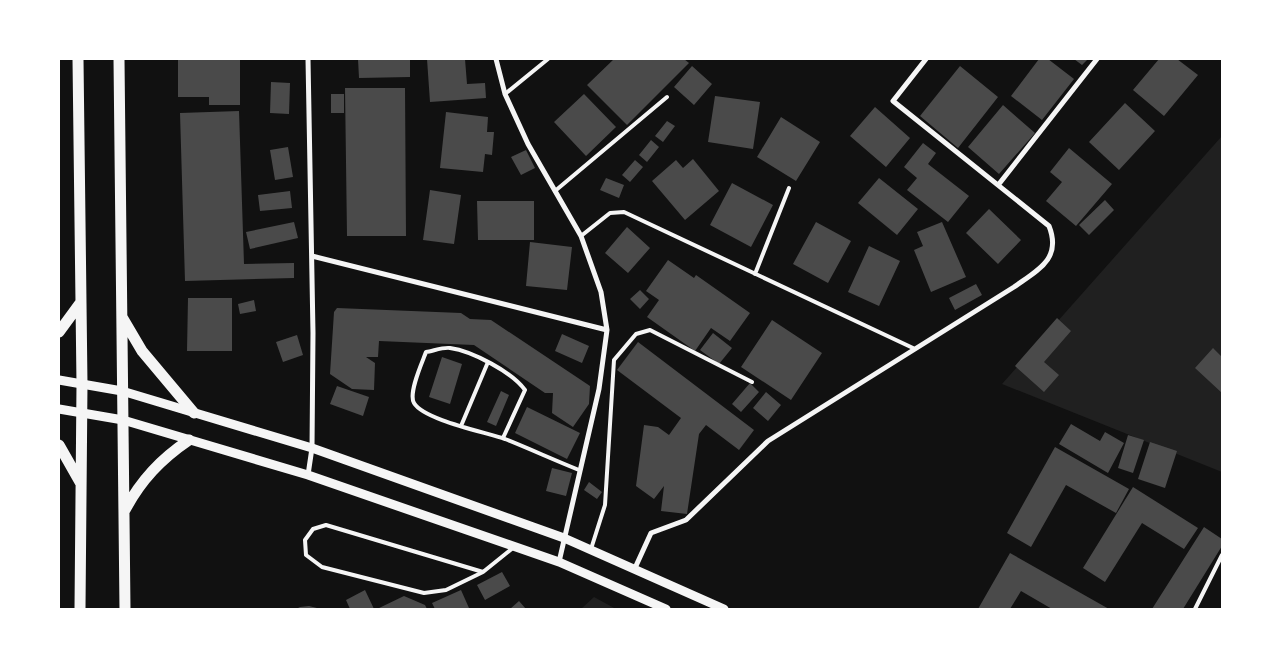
<svg xmlns="http://www.w3.org/2000/svg" width="1281" height="668" font-family="Manrope,sans-serif">
<style>
.green{fill:#202020}
.building{fill:#4a4a4a}
.lines{fill:none;stroke-linecap:round;stroke-linejoin:round}
.service{stroke:#f5f5f5;stroke-width:4}
.minor{stroke:#f5f5f5;stroke-width:5}
.tertiary{stroke:#f5f5f5;stroke-width:9}
.primary{stroke:#f5f5f5;stroke-width:11}
</style>
<rect width="100%" height="100%" fill="#111"/>
<!-- green -->
<path class="green" d="M1222,136V472L1002,384Z
M594,597L616,609H581Z"/>
<!-- building -->
<path class="building" d="M178,59H240V105H209V97H178Z
M358,59H410V77L359,78Z
M427,59H465L467,84L485,83L486,98L430,102Z
M614,59H684L689,63L627,125L587,85Z
M1039,59H1048L1074,79L1042,120L1011,96Z
M1074,59H1088L1082,65Z
M1159,59H1177L1198,75L1164,116L1133,90Z
M692,66L712,84L694,105L674,87Z
M960,66L998,97L958,148L920,116Z
M271,82L290,83L289,114L270,113Z
M345,88H405L406,236H347Z
M331,94H344V113H331Z
M584,94L616,127L586,156L554,122Z
M715,96L760,102L753,149L708,142Z
M1125,103L1155,131L1119,170L1089,142Z
M1003,105L1035,133L999,174L968,147Z
M875,107L910,138L886,167L850,136Z
M239,111L244,264L294,263V278L185,281L180,113Z
M446,112L488,117L487,132H494L492,155L485,154L483,172L440,168Z
M781,117L820,142L796,181L757,157Z
M667,121L675,126L663,142L655,136Z
M651,140L659,147L647,162L639,155Z
M923,143L936,153L928,164L969,196L948,222L907,190L917,178L904,167Z
M288,147L293,177L275,180L270,150Z
M1069,148L1112,184L1076,226L1046,201L1062,182L1050,172Z
M526,150L535,168L521,175L511,157Z
M693,159L719,191L685,220L652,181L676,160L683,168Z
M635,160L643,167L630,182L622,175Z
M606,178L624,185L619,198L600,190Z
M879,178L918,209L897,235L858,203Z
M732,183L773,205L751,247L710,225Z
M430,190L461,195L454,244L423,240Z
M290,191L292,208L260,211L258,195Z
M1105,200L1114,210L1089,235L1079,225Z
M477,201H534V240H478Z
M989,209L1021,240L998,264L966,233Z
M294,222L298,238L250,249L246,232Z
M816,222L851,241L828,283L793,264Z
M942,222L966,277L931,292L914,250L923,246L917,232Z
M627,227L650,248L628,273L605,253Z
M530,242L572,247L567,290L526,286Z
M869,246L900,261L879,306L848,292Z
M668,260L694,278L696,275L750,313L730,341L711,328L695,351L647,317L659,300L646,291Z
M976,284L982,295L955,310L949,298Z
M640,290L649,299L640,309L630,299Z
M188,298H232V351H187Z
M254,300L256,311L240,314L238,304Z
M337,308L461,313L470,319L491,320L590,386L589,404L573,427L552,413L553,393H545L474,345L379,341L378,357H366L375,363L374,390L352,389L330,374L334,312Z
M1057,318L1071,331L1044,362L1059,375L1044,392L1015,366Z
M772,320L822,353L791,400L741,367Z
M713,333L732,348L719,364L700,350Z
M562,334L589,346L582,363L555,351Z
M297,335L303,355L283,362L276,342Z
M638,342L754,430L739,450L706,425L699,434L687,514L661,511L664,486L654,499L636,486L644,425L658,427L669,435L681,418L617,370Z
M1213,348L1222,357V393L1195,368Z
M442,357L462,364L450,404L429,397Z
M750,383L759,392L741,412L732,404Z
M337,386L369,397L363,416L330,404Z
M501,391L509,395L496,426L487,422Z
M766,392L781,405L768,421L753,408Z
M527,407L580,433L567,459L515,433Z
M1071,424L1100,441L1105,432L1124,443L1108,473L1059,444Z
M1128,435L1144,440L1133,473L1118,468Z
M1150,442L1177,451L1165,488L1138,479Z
M1055,447L1129,489L1116,513L1066,485L1031,547L1007,533Z
M552,468L572,473L566,496L546,491Z
M589,482L602,492L597,499L584,490Z
M1133,487L1198,528L1184,549L1142,523L1105,582L1083,568Z
M1204,527L1222,539V546L1183,609H1152Z
M1010,553L1109,609H1052L1021,591L1010,609H978Z
M502,572L510,586L485,600L477,585Z
M365,590L374,609H350L346,600Z
M461,590L469,608L435,609L432,603Z
M404,596L425,605L427,609H377Z
M519,601L526,609H510Z
M309,606L321,609H296L300,607Z"/>
<g class="lines">
<!-- service -->
<path class="service" d="M505,94L548,59
M555,191L667,97
M581,236L610,213L624,212L913,348
M755,274L789,188
M461,426L488,362
M503,438L525,390C512,372 472,351 450,348C443,347 433,351 426,352C422,363 408,393 414,403C424,420 485,432 505,439C530,449 554,460 579,470
M591,549L605,505L614,360L636,334L650,330L752,382
M483,572L326,525L313,529L305,540L306,555L322,567L424,593L446,590L483,572L514,547
M1195,609L1222,555"/>
<!-- minor -->
<path class="minor" d="M496,59L505,94L528,144L581,236L601,292L607,330L599,389L559,562
M999,184L1097,59
M312,256L607,330
M308,475L312,448L313,333L308,59
M635,568L651,533L686,520L768,441L1014,287C1038,270 1062,259 1049,226L893,101L926,59"/>
<!-- tertiary -->
<path class="tertiary" d="M59,380L122,391L312,448L564,538L724,609
M59,409L123,420L308,475L559,562L666,609"/>
<!-- primary -->
<path class="primary" d="M78,59L82,384L80,609
M119,59L125,609
M122,317L142,351L194,413
M59,332L81,302
M59,445L80,482
M125,510C141,480 161,459 189,440"/>
</g>
<!-- border -->
<rect width="1281" height="668" fill="none" stroke="#ffffff" stroke-width="120"/>
</svg>
